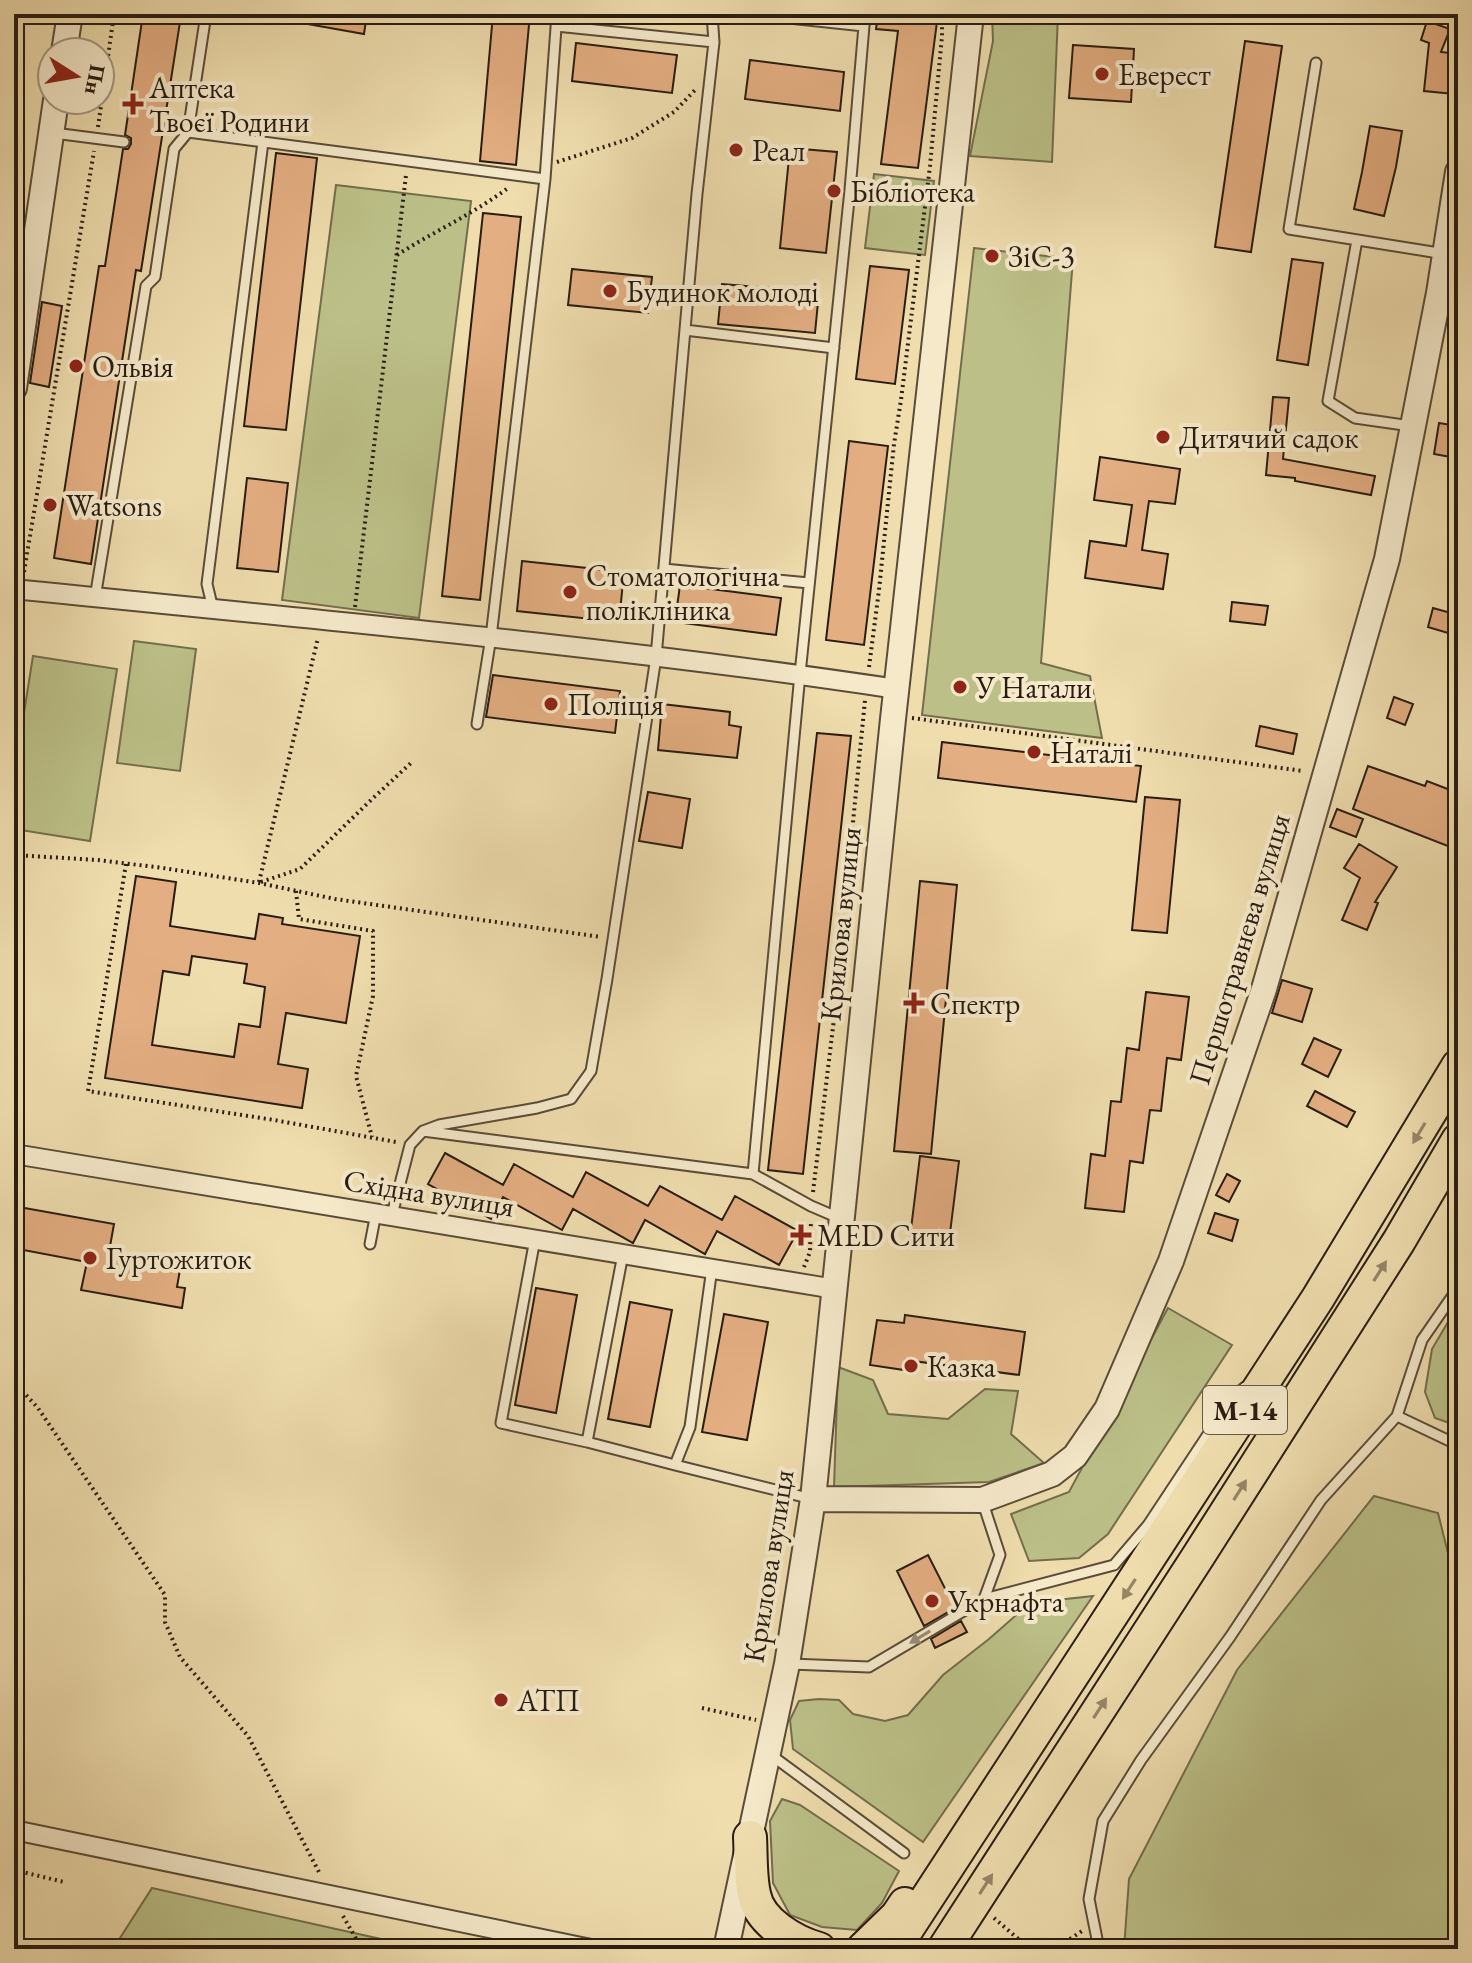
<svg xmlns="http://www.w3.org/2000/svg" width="1472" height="1963" font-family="'EB Garamond',serif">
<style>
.green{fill:#bcc088;stroke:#726e4d;stroke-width:2}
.building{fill:#e3ae82;stroke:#291c12;stroke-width:2;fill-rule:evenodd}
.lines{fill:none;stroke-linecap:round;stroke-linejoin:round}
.service-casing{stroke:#5a4c39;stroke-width:13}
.minor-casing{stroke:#5a4c39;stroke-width:22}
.tertiary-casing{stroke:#5a4c39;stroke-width:28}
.trunk-casing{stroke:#291c12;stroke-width:36}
.path{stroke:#291c12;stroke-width:4;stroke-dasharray:2 4;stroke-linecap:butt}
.service{stroke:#f5e9ca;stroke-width:9}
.minor{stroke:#f5e9ca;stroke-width:18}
.tertiary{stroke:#f5e9ca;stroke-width:24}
.trunk{stroke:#efddae;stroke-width:32}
.oneway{fill:#968668}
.oneway2{fill:#998d77}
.poi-dot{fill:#8f2418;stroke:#f5e9ca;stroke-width:3}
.labels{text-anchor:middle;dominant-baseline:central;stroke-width:8;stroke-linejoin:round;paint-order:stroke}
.shield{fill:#f5e9ca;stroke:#665a49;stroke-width:2}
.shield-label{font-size:28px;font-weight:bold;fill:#291c12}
.poi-label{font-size:30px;fill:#291c12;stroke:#f5e9ca;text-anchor:start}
.street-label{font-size:30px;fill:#291c12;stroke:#f5e9ca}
</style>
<rect width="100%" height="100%" fill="#efddae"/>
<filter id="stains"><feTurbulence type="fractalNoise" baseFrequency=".0025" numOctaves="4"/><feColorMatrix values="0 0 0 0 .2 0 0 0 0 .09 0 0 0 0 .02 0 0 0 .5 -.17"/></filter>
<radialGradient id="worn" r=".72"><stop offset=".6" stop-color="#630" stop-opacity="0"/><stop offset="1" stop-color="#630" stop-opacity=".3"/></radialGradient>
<!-- green -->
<path class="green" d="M992,14H1058L1052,162L970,156L993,41Z
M874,174L934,181L925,255L865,248Z
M336,185L471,201L419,618L282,600Z
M974,248L1073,259L1041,663L1090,676L1102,738L922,715Z
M134,641L196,649L180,771L117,763Z
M33,656L117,669L90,841L14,829V776Z
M1458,1305V1426L1435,1418L1425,1392L1432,1349Z
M1168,1308L1232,1345L1108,1534L1079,1558L1029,1561L1011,1514L1069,1492Z
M838,1367L873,1380L888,1414L948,1419L985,1389L1018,1391L1011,1434L1044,1463L989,1482L834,1487Z
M1374,1496L1438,1513L1458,1593V1949H1124L1129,1879L1237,1670Z
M1093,1596L923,1842L793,1749L790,1720L799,1701L819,1699L839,1700L853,1714L885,1721L908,1715L943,1675L989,1639L1030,1603Z
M782,1799L800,1805L899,1871L882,1903L857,1930L822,1927L790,1915L773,1883L770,1821Z
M152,1888L426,1949H113Z"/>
<!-- building -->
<path class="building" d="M143,14H170L169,21L180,22L141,271L136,270L91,564L54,558L99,266H105L123,149H128L131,144V138L125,135Z
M297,14H367L364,34L296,22Z
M493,14H530L516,165L480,161Z
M878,14H938L918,168L881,164L898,31L876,29Z
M1427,21L1450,29L1441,52L1458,54L1454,94L1424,91L1429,43L1421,40Z
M1245,41L1282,46L1251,252L1215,247Z
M576,43L677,55L672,93L572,81Z
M1073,45L1134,49L1131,102L1069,98Z
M750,60L844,72L840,111L745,99Z
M1370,126L1402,131L1396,167L1384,216L1354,209L1362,172Z
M790,148L837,152L826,253L780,248Z
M276,153L317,158L286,430L244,426Z
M483,213L521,217L480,600L442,596Z
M1292,259L1323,263L1308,365L1277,360Z
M870,266L909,270L895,384L856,379Z
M572,269L652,277L648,313L568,305Z
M722,284L819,292L815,333L718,324Z
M42,302L62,306L49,387L30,383Z
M1273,397L1289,398L1283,459L1375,476L1371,495L1295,481V478L1266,475Z
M1439,423L1458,426L1456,458L1434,454Z
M849,441L888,446L864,645L826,640Z
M1100,457L1180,469L1175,504L1149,501L1142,550L1168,554L1163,589L1085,578L1090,541L1126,546L1132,505L1094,500Z
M247,478L288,483L278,572L237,568Z
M522,561L624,572L619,622L517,611Z
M680,585L781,598L776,635L675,622Z
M1232,602L1268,606L1265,625L1230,621Z
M1433,608L1458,615V636L1428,627Z
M493,675L620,691L615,733L486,717Z
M1394,697L1413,704L1405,725L1387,718Z
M662,704L730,712L729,725L741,727L737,758L658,750Z
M1260,726L1297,734L1293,754L1256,746Z
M817,733L851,736L803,1174L768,1170Z
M942,742L1141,766L1136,802L938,778Z
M1368,766L1425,786L1427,781L1458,793V850L1353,809Z
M648,792L690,799L682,848L639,841Z
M1145,797L1180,800L1167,933L1132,930Z
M1337,809L1363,819L1356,837L1330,827Z
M1359,844L1397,867L1375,902L1378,903L1367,930L1342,920L1360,878L1344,868Z
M136,876L176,882L170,926L255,939L259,914L283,918L282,924L360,936L346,1023L286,1013L278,1064L308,1069L302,1108L105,1078ZM192,956L247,964L244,983L265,987L260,1027L239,1024L234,1057L152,1045L163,971L189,975Z
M920,881L957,885L931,1154L894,1151Z
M1282,980L1312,989L1302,1022L1272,1013Z
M1146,992L1189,997L1181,1060L1167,1058L1161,1111L1150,1110L1143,1163L1130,1161L1124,1212L1085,1208L1091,1154L1105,1156L1111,1101L1121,1102L1127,1048L1139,1050Z
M1314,1038L1341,1050L1328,1077L1302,1064Z
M1315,1091L1355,1112L1347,1127L1307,1106Z
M445,1153L503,1185L514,1164L573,1197L586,1172L648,1206L660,1186L722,1220L735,1196L798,1231L779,1265L717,1231L705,1254L645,1220L633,1243L573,1209L562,1230L503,1197L491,1219L428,1184Z
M920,1156L959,1161L948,1249L909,1245Z
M1227,1174L1240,1181L1229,1202L1216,1195Z
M19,1207L114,1224L109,1252L181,1264L177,1287L185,1288L182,1308L81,1290L87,1262L18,1249L22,1227L15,1226Z
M1215,1213L1238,1220L1232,1241L1208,1233Z
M536,1288L577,1295L556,1413L515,1405Z
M630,1302L672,1310L650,1427L608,1419Z
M724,1314L768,1322L747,1440L702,1432Z
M905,1315L1025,1332L1019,1375L905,1360L904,1370L870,1365L877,1320L904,1323Z
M928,1555L955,1608L924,1626L897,1571Z
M961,1621L967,1632L935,1648L931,1639Z"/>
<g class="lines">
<!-- service casing -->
<g class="service-casing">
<path id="service" d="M750,14L864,26
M556,26L714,42
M1316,63L1289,229L1445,254
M188,132L545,179
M54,133L124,142
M1357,240L1328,401L1355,418L1411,426
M685,330L834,348
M664,569L809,583
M95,598L146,286L155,277L174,149L188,132L206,14
M213,609L207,584L263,142
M477,724L491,637L545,179L557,14
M423,1131L753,1174L800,674L850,190L865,14
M753,1174L811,1206L839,1218
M392,1215L410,1145L423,1131L439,1125L537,1108L571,1099L591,1071L607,979L656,657L697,194L714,42L712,14
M535,1239L501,1423L587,1442
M370,1244L376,1213
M623,1254L587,1442L675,1465L690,1427L712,1268
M1397,1416L1458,1445
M675,1465L812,1499
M982,1500L1000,1555L984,1599
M790,1664L869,1667L984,1599L1114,1565L1148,1525L1232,1398L1245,1387
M771,1755L904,1853
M1099,1949L1089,1899L1103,1821L1141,1760L1230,1637L1321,1500L1397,1416L1422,1340L1458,1288"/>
</g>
<!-- minor casing -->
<g class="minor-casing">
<path id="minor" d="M14,589C309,619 604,645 897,689
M14,1154L835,1289
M14,1830L591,1949"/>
</g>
<!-- tertiary casing -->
<g class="tertiary-casing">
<path id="tertiary" d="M64,52L70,14
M14,388L56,100
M813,1499L982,1500L1052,1474L1075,1456L1107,1409L1171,1261L1264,989L1387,559L1439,293L1458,172
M726,1949L787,1664L813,1499L893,719L971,14"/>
</g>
<!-- trunk casing -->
<g class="trunk-casing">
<path id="trunk" d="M750,1837C751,1855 750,1876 754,1894C759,1922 794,1942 819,1949
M863,1949L897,1916L905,1904
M894,1949L1318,1298L1458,1066
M944,1949L1199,1555L1399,1241L1458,1140"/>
</g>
<!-- path -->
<path class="path" d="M98,127L114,14
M557,162L632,138L674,112L696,89
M397,255C433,232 473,214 508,188
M24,572L94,151
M355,607L406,175
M14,642L19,605
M869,667L879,590L894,444L901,400L930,166L942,36V14
M912,718L1303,771
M14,855L98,860L163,868L259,883L335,899L601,937
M126,864L88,1091L274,1120L396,1142
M259,882L318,638
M261,882L300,869L371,800L412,762
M296,891L299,919L373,931V996L356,1076L372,1137
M813,1192L834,1019L840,923L848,873L865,700
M804,1267L810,1252L811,1221
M14,1382L38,1408L165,1595V1622L180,1657L248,1736L320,1874
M702,1708L756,1720
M14,1870L64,1882
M343,1916L362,1949
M994,1918L1030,1949
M1055,1949L1082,1931"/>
<!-- service -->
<use href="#service" class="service"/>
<!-- minor -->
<use href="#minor" class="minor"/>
<!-- tertiary -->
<use href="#tertiary" class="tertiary"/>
<!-- trunk -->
<use href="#trunk" class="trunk"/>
</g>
<!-- one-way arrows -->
<defs><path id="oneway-solid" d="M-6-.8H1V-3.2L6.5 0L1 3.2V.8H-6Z" transform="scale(2)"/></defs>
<g class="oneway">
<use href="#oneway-solid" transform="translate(1419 1133) rotate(121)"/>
<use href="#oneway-solid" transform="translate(1380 1271) rotate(-58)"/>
<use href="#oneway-solid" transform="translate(1240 1490) rotate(-58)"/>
<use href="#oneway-solid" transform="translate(1129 1589) rotate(123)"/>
<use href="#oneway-solid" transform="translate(1100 1708) rotate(-57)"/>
<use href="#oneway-solid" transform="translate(986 1884) rotate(-57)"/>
</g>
<use class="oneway2" href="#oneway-solid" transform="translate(920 1637) rotate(149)"/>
<!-- markers -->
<g class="poi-dot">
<circle cx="1102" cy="74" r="8"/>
<path d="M129 92h8v8h8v8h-8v8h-8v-8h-8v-8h8z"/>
<circle cx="736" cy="150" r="8"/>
<circle cx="834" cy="191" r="8"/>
<circle cx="992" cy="256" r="8"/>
<circle cx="610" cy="291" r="8"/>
<circle cx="76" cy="366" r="8"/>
<circle cx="1163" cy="437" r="8"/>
<circle cx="50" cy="505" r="8"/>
<circle cx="570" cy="592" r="8"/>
<circle cx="960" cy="687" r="8"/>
<circle cx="551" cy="704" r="8"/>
<circle cx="1034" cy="752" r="8"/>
<path d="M910 991h8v8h8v8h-8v8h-8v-8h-8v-8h8z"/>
<path d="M797 1223h8v8h8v8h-8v8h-8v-8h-8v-8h8z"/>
<circle cx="90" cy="1258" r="8"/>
<circle cx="911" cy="1366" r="8"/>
<circle cx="932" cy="1601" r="8"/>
<circle cx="501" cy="1700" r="8"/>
</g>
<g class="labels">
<!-- shield labels -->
<rect class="shield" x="1203" y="1386" width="84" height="48" rx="6"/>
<g class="shield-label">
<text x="1245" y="1410">М-14</text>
</g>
<!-- poi labels -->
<g class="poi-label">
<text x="1118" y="74">Еверест</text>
<text x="149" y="87">Аптека<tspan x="149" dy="34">Твоєї Родини</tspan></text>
<text x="752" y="150">Реал</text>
<text x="850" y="191">Бібліотека</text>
<text x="1008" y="256">ЗіС-3</text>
<text x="626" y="291">Будинок молоді</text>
<text x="92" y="366">Ольвія</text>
<text x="1179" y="437">Дитячий садок</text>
<text x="66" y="505">Watsons</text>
<text x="586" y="575">Стоматологічна<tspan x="586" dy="34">полікліника</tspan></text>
<text x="976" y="687">У Натали</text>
<text x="567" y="704">Поліція</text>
<text x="1050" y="752">Наталі</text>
<text x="930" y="1003">Спектр</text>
<text x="817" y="1235">MED Сити</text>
<text x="106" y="1258">Гуртожиток</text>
<text x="927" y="1366">Казка</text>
<text x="948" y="1601">Укрнафта</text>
<text x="517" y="1700">АТП</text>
</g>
<!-- street labels -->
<g class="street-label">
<text transform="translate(840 924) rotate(-84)">Крилова вулиця</text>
<text transform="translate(1239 949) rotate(-73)">Першотравнева вулиця</text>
<text transform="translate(429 1193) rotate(9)">Східна вулиця</text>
<text transform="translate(768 1566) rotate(-81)">Крилова вулиця</text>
</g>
</g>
<!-- margin -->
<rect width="1472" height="1963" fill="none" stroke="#efddae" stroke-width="48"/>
<rect x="16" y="16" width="1440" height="1931" fill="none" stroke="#291c12" stroke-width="4"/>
<rect x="24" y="24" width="1424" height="1915" fill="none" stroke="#291c12" stroke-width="2"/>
<!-- north arrow -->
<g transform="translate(76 76) rotate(101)"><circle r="38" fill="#f5e9ca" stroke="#a39780" stroke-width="2"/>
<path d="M0-6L14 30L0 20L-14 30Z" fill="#8f2418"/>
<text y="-12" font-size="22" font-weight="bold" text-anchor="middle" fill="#291c12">Пн</text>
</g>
<rect width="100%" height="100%" filter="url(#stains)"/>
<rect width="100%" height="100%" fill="url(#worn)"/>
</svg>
